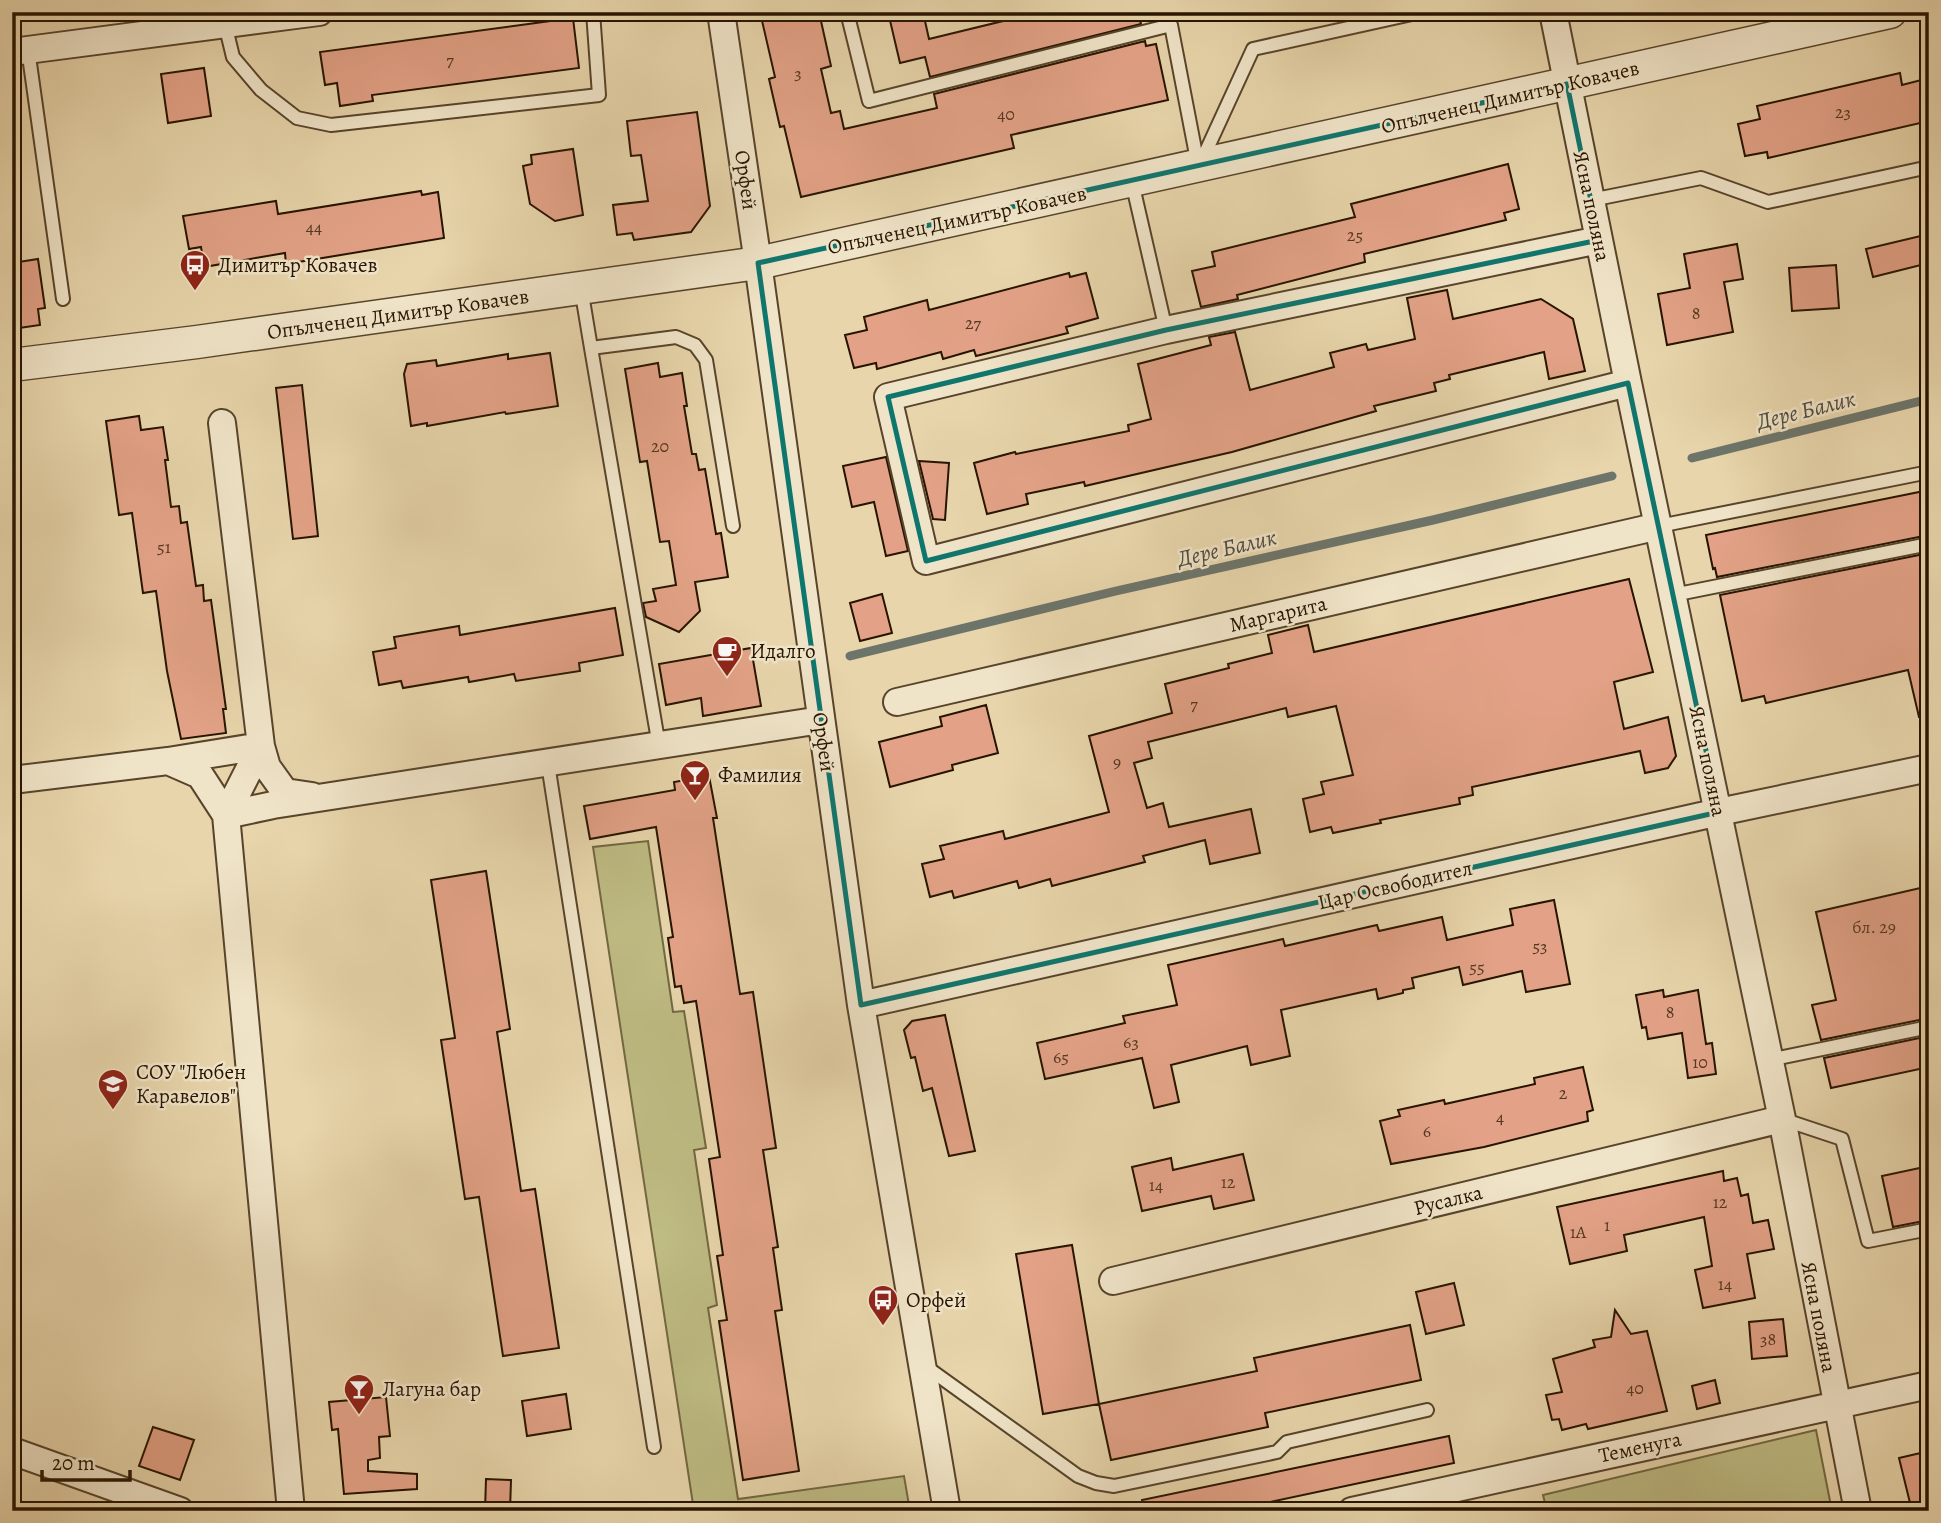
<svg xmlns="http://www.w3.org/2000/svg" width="1941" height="1523" font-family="Alegreya,serif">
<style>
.green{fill:#bebb83;stroke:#726842;stroke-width:2}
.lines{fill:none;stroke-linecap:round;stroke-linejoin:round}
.stream{stroke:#6d756b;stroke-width:9}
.building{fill:#e3a287;stroke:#271400;stroke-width:2}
.service-casing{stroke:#57442b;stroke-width:16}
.minor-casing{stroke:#57442b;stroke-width:30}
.tertiary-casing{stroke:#57442b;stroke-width:35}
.service{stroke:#f0e4c8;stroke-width:12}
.minor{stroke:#f0e4c8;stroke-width:26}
.tertiary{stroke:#f0e4c8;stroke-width:32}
.marked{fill:none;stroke:#0f766e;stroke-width:5;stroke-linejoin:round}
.labels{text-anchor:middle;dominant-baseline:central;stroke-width:5;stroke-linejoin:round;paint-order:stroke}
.number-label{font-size:18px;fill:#563822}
.street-label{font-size:21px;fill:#271400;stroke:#f0e4c8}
.poi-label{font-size:21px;fill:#271400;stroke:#f0e4c8;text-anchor:start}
.water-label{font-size:23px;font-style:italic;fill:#504d3f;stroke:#f0e4c8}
</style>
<rect width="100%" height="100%" fill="#e8d5ab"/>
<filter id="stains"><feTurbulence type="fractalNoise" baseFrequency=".00286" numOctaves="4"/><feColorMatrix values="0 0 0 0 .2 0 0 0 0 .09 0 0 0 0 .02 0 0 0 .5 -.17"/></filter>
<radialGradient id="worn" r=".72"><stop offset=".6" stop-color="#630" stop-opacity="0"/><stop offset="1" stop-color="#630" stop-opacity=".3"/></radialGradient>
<!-- green -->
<path class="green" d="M648,841L673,1012L684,1011L706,1148L694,1150L717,1305L708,1308L738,1499L904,1476L910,1511H694L593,847Z
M1816,1430L1832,1511H1547L1543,1495Z"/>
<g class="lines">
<!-- stream -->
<path class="stream" d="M1692,458L1929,399
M850,656L1116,591L1433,520L1612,476"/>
</g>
<!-- building -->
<path class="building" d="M760,12H819L831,66L821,69L831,113L840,111L844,129L937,108L934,94L1145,41L1146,46L1156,44L1168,100L1011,135L1014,148L801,197L784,126L780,127L769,79L775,77Z
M888,12H923L929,39L1040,12H1138L1141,24L930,77L925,57L900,63Z
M573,18L579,68L372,95L373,101L340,106L337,83L325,85L320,52Z
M204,68L211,116L168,123L161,74Z
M1900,73L1902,85L1929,78V121L1768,158L1767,152L1745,156L1738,124L1760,119L1757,106Z
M697,112L710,206L691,232L634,240L632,233L617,235L613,205L648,201L641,155L631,156L627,121Z
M573,149L583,215L555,221L530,204L523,166L532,164L531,155Z
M1508,164L1519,209L1504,213L1506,220L1364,254L1365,262L1237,295L1238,299L1201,307L1192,271L1215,266L1212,252L1355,217L1351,204Z
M421,191L422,195L438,192L444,238L286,264L285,253L204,267L201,247L189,249L183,216L276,201L278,214Z
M1929,234V263L1873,277L1866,249Z
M1737,244L1743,279L1724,282L1733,332L1667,345L1658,294L1690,288L1684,254Z
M38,259L45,308L38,309L40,325L12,329V263Z
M1836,265L1839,308L1792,311L1789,268Z
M1069,273L1070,277L1086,273L1098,318L1066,327L1068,333L976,356L974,350L943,359L941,352L877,369L876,363L854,368L845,335L867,330L864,317L927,300L929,310Z
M1447,290L1453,319L1541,299L1573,319L1585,371L1549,379L1544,352L1449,375L1450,379L1434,383L1436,391L1374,406L1376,411L1232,452L1085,486L1084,482L1026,494L1028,504L987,514L974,463L1015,452L1016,454L1129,431L1128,425L1151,419L1138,364L1211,345L1209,337L1235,332L1250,390L1334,367L1330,353L1366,344L1368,350L1415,339L1407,298Z
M550,353L558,406L506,414L505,412L427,426V423L411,426L404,374L407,364L436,360L437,366L508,354V359Z
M658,363L660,377L682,373L687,406H684L692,454H696L699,470L705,469L716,534L721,533L728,577L695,582L700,611L679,632L646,617L643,603L656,601L653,589L676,585L669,541L660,542L647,461L640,462L625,369Z
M302,385L318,536L293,539L276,388Z
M139,416L141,430L163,427L168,460H165L171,507L179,506L181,523L187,522L196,586L203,585L204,601L211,600L226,709H223L226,733L181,739L167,671L156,591L143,593L132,513L119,515L106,421Z
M886,457L908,551L886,556L874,502L852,507L843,466Z
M919,461L949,463L945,520L933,519Z
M1929,490V535L1717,577L1715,568L1713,569L1706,535Z
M1929,553V716L1919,717L1908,670L1766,703L1764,696L1742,701L1720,595Z
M1629,579L1653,672L1614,682L1624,729L1668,717L1676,756L1668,768L1645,773L1640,751L1472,787L1473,795L1459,798L1460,804L1380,820L1381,823L1333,833L1331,827L1310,832L1303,799L1324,794L1321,782L1353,775L1336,706L1288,717L1286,708L1148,742L1152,758L1134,763L1147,808L1163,803L1169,827L1251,809L1260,853L1210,864L1205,840L1143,856L1145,862L1052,886L1050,879L1019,888L1017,881L954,898L952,891L930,897L922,864L944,859L940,846L1003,831L1005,839L1109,812L1089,736L1172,713L1165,684L1229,668L1228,664L1272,653L1268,635L1308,625L1314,652Z
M882,594L892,633L860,641L850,603Z
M615,608L623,655L579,663L580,671L516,681L514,674L469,682L468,677L403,688L401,681L379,685L373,652L396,648L394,637L459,626L460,635Z
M751,648L761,706L703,716L701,698L666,705L659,664Z
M986,705L998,753L952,765L953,770L890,787L879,742L942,726L940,717Z
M709,776L717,818H713L740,994L753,992L776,1148L763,1150L778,1247L773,1248L782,1310L775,1311L799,1471L743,1480L719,1321L727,1320L717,1256L723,1255L709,1159L720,1157L696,1001L684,1003L681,986L675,987L668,938L673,937L656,827L590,839L584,806L675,790L674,782Z
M486,871L510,1029L497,1032L521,1191L535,1189L559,1348L503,1356L479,1197L465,1199L441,1040L455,1038L431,880Z
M1929,886V1018L1821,1040L1812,1005L1836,1000L1816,912Z
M1554,900L1570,984L1526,992L1522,971L1463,985L1459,967L1412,978L1414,988L1403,990V993L1378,999L1376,989L1281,1010L1290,1056L1251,1065L1247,1046L1171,1065L1179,1102L1154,1108L1142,1058L1045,1079L1037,1043L1125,1023L1123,1016L1177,1005L1168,965L1283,939L1285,946L1377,925L1379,931L1442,917L1447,940L1513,925L1510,909Z
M1663,990L1664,997L1698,990L1706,1044L1712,1043L1716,1074L1688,1078L1682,1033L1648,1039L1646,1027L1642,1028L1636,995Z
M945,1015L975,1151L949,1156L932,1088L923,1091L915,1057L911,1058L904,1030L912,1021Z
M1929,1036V1067L1831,1088L1824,1058Z
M1583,1067L1593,1110L1587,1112L1588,1121L1484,1147L1391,1164L1380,1121L1400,1116L1398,1110L1444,1100L1445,1104L1535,1084L1534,1078Z
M1243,1154L1254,1200L1214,1209L1211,1196L1142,1211L1132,1167L1171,1158L1173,1170Z
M1929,1166V1220L1893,1227L1882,1176Z
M1723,1171L1724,1181L1737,1178L1741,1196L1748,1194L1753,1223L1768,1220L1774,1249L1747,1254L1755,1298L1703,1308L1695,1270L1712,1266L1704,1217L1624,1235L1627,1251L1570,1264L1557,1207Z
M1072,1245L1099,1404L1043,1414L1016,1254Z
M1454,1283L1464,1325L1426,1334L1416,1292Z
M1615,1310L1631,1334L1647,1331L1667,1411L1588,1429L1586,1424L1562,1430L1559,1419L1552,1420L1546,1395L1562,1392L1553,1359L1595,1347L1593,1340L1611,1337Z
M1783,1319L1787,1356L1752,1359L1749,1322Z
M1410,1325L1421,1380L1265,1413L1268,1427L1111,1460L1099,1404L1257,1371L1254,1358Z
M1715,1380L1720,1403L1697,1409L1692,1386Z
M566,1394L571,1429L527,1436L522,1401Z
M386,1397L390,1436L379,1437L380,1458L368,1460V1471L417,1474V1489L344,1494L338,1429L332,1430L329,1402Z
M153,1427L194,1440L180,1480L139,1466Z
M1449,1436L1454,1463L1228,1511H1144L1142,1500Z
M1929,1451V1511H1912L1899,1458Z
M486,1479L511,1480L510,1511H485Z"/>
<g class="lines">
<!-- service casing -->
<g class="service-casing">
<path id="service" d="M847,12L869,101L1171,25L1198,165
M225,24L233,57L261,90L297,118L331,125L599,95L593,12
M28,49L63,299
M1202,160L1253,49L1421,12
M1132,182L1166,330
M1591,200L1701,178L1768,202L1929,167
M581,288L591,348L676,337L695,345L706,360L733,526
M591,348L659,746
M1659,526L1929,472
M1673,595L1929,544
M548,764L654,1447
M1769,1060L1929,1027
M1782,1119L1842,1139L1868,1241L1929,1229
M925,1366L1078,1476L1096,1483L1114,1486L1277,1452L1287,1442L1427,1410"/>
</g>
<!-- minor casing -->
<g class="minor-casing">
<path id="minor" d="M721,12L758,263L861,1005L947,1511
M1553,12L1628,383L1782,1119L1858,1511
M12,52L319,12
M1599,240L1166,330L888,397L926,561L1628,383
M222,423L261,746L226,815L291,1511
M897,702L1659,526
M168,761L261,746L267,767L285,792L312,796
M12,780L168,761L200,775L226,815L273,805L821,720
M861,1005L1719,812L1929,768
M1113,1281L1782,1119
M12,1451L180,1511
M1352,1511L1929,1385"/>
</g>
<!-- tertiary casing -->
<g class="tertiary-casing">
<path id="tertiary" d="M12,365L197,342L758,263L1890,12"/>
</g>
<!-- service -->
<use href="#service" class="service"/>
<!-- minor -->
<use href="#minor" class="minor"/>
<!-- tertiary -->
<use href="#tertiary" class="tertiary"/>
</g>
<!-- marked area -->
<path class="marked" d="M1567,84L1599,240L1166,330L888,397L926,561L1628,383L1719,812L861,1005L758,263Z"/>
<!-- icons -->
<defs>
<g id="bus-pin" transform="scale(1.575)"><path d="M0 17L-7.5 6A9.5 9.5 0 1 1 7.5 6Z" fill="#8f2418" stroke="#f0e4c8"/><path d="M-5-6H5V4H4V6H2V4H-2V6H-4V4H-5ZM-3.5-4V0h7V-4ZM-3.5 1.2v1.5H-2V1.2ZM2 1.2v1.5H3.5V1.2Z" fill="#fff"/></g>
<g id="cafe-pin" transform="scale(1.575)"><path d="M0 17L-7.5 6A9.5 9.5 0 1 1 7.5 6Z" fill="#8f2418" stroke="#f0e4c8"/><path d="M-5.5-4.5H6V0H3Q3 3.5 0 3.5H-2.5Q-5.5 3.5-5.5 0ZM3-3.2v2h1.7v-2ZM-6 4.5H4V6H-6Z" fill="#fff"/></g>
<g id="bar-pin" transform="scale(1.575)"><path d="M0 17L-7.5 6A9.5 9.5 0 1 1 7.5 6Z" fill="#8f2418" stroke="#f0e4c8"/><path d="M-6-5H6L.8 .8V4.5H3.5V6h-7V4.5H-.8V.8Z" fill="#fff"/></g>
<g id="school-pin" transform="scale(1.575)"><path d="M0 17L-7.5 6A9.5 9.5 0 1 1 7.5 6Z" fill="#8f2418" stroke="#f0e4c8"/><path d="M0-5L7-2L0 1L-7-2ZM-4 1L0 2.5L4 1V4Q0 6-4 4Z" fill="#fff"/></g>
</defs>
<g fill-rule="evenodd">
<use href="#bus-pin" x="195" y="265"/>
<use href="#cafe-pin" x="727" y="651"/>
<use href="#bar-pin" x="695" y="775"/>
<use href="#school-pin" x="113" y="1084"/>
<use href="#bus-pin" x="883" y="1300"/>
<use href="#bar-pin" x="359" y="1389"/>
</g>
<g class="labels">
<!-- number labels -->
<g class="number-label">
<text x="450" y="60">7</text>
<text x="798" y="73">3</text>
<text x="1843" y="112">23</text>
<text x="1006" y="114">40</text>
<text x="314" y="227">44</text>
<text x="1355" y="235">25</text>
<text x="1696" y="313">8</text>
<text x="973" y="323">27</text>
<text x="660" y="446">20</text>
<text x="164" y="547">51</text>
<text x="1194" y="704">7</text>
<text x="1117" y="762">9</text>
<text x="1874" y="927">бл. 29</text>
<text x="1540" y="946">53</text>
<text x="1477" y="967">55</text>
<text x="1670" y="1012">8</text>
<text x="1131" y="1042">63</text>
<text x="1061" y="1057">65</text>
<text x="1700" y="1062">10</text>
<text x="1563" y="1093">2</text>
<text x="1500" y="1117">4</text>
<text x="1427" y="1131">6</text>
<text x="1228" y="1182">12</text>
<text x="1156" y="1185">14</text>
<text x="1720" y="1202">12</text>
<text x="1607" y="1225">1</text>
<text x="1578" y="1232">1А</text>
<text x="1725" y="1284">14</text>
<text x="1768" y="1339">38</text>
<text x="1635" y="1388">40</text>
</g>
<!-- street labels -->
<g class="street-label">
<text transform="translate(1510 97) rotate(-13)">Опълченец Димитър Ковачев</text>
<text transform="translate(746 180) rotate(82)">Орфей</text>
<text transform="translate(1592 206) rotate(78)">Ясна поляна</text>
<text transform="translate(957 220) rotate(-12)">Опълченец Димитър Ковачев</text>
<text transform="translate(398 314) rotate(-8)">Опълченец Димитър Ковачев</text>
<text transform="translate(1278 614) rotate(-13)">Маргарита</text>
<text transform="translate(824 742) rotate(82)">Орфей</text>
<text transform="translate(1708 761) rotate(78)">Ясна поляна</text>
<text transform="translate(1395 885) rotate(-13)">Цар Освободител</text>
<text transform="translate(1448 1200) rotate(-14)">Русалка</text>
<text transform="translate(1819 1317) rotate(79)">Ясна поляна</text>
<text transform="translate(1640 1447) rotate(-12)">Теменуга</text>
</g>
<!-- poi labels -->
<g class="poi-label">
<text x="218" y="265">Димитър Ковачев</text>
<text x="750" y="651">Идалго</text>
<text x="718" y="775">Фамилия</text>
<text x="136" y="1072">СОУ "Любен<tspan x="136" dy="24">Каравелов"</tspan></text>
<text x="906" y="1300">Орфей</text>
<text x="382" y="1389">Лагуна бар</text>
</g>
<!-- water labels -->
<g class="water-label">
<text transform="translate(1806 410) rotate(-14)">Дере Балик</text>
<text transform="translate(1227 548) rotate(-13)">Дере Балик</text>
</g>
</g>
<!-- margin -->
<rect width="1941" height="1523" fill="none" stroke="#e8d5ab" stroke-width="42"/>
<rect x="14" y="14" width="1913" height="1495" fill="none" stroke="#271400" stroke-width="3.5"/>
<rect x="21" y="21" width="1899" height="1481" fill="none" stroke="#271400" stroke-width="2"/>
<!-- scale -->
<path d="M42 1470v10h88v-10" fill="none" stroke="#271400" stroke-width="3.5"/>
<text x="52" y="1470" font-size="21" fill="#271400" stroke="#f0e4c8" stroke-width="5" paint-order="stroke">20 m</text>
<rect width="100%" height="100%" filter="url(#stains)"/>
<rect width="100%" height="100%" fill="url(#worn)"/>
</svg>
